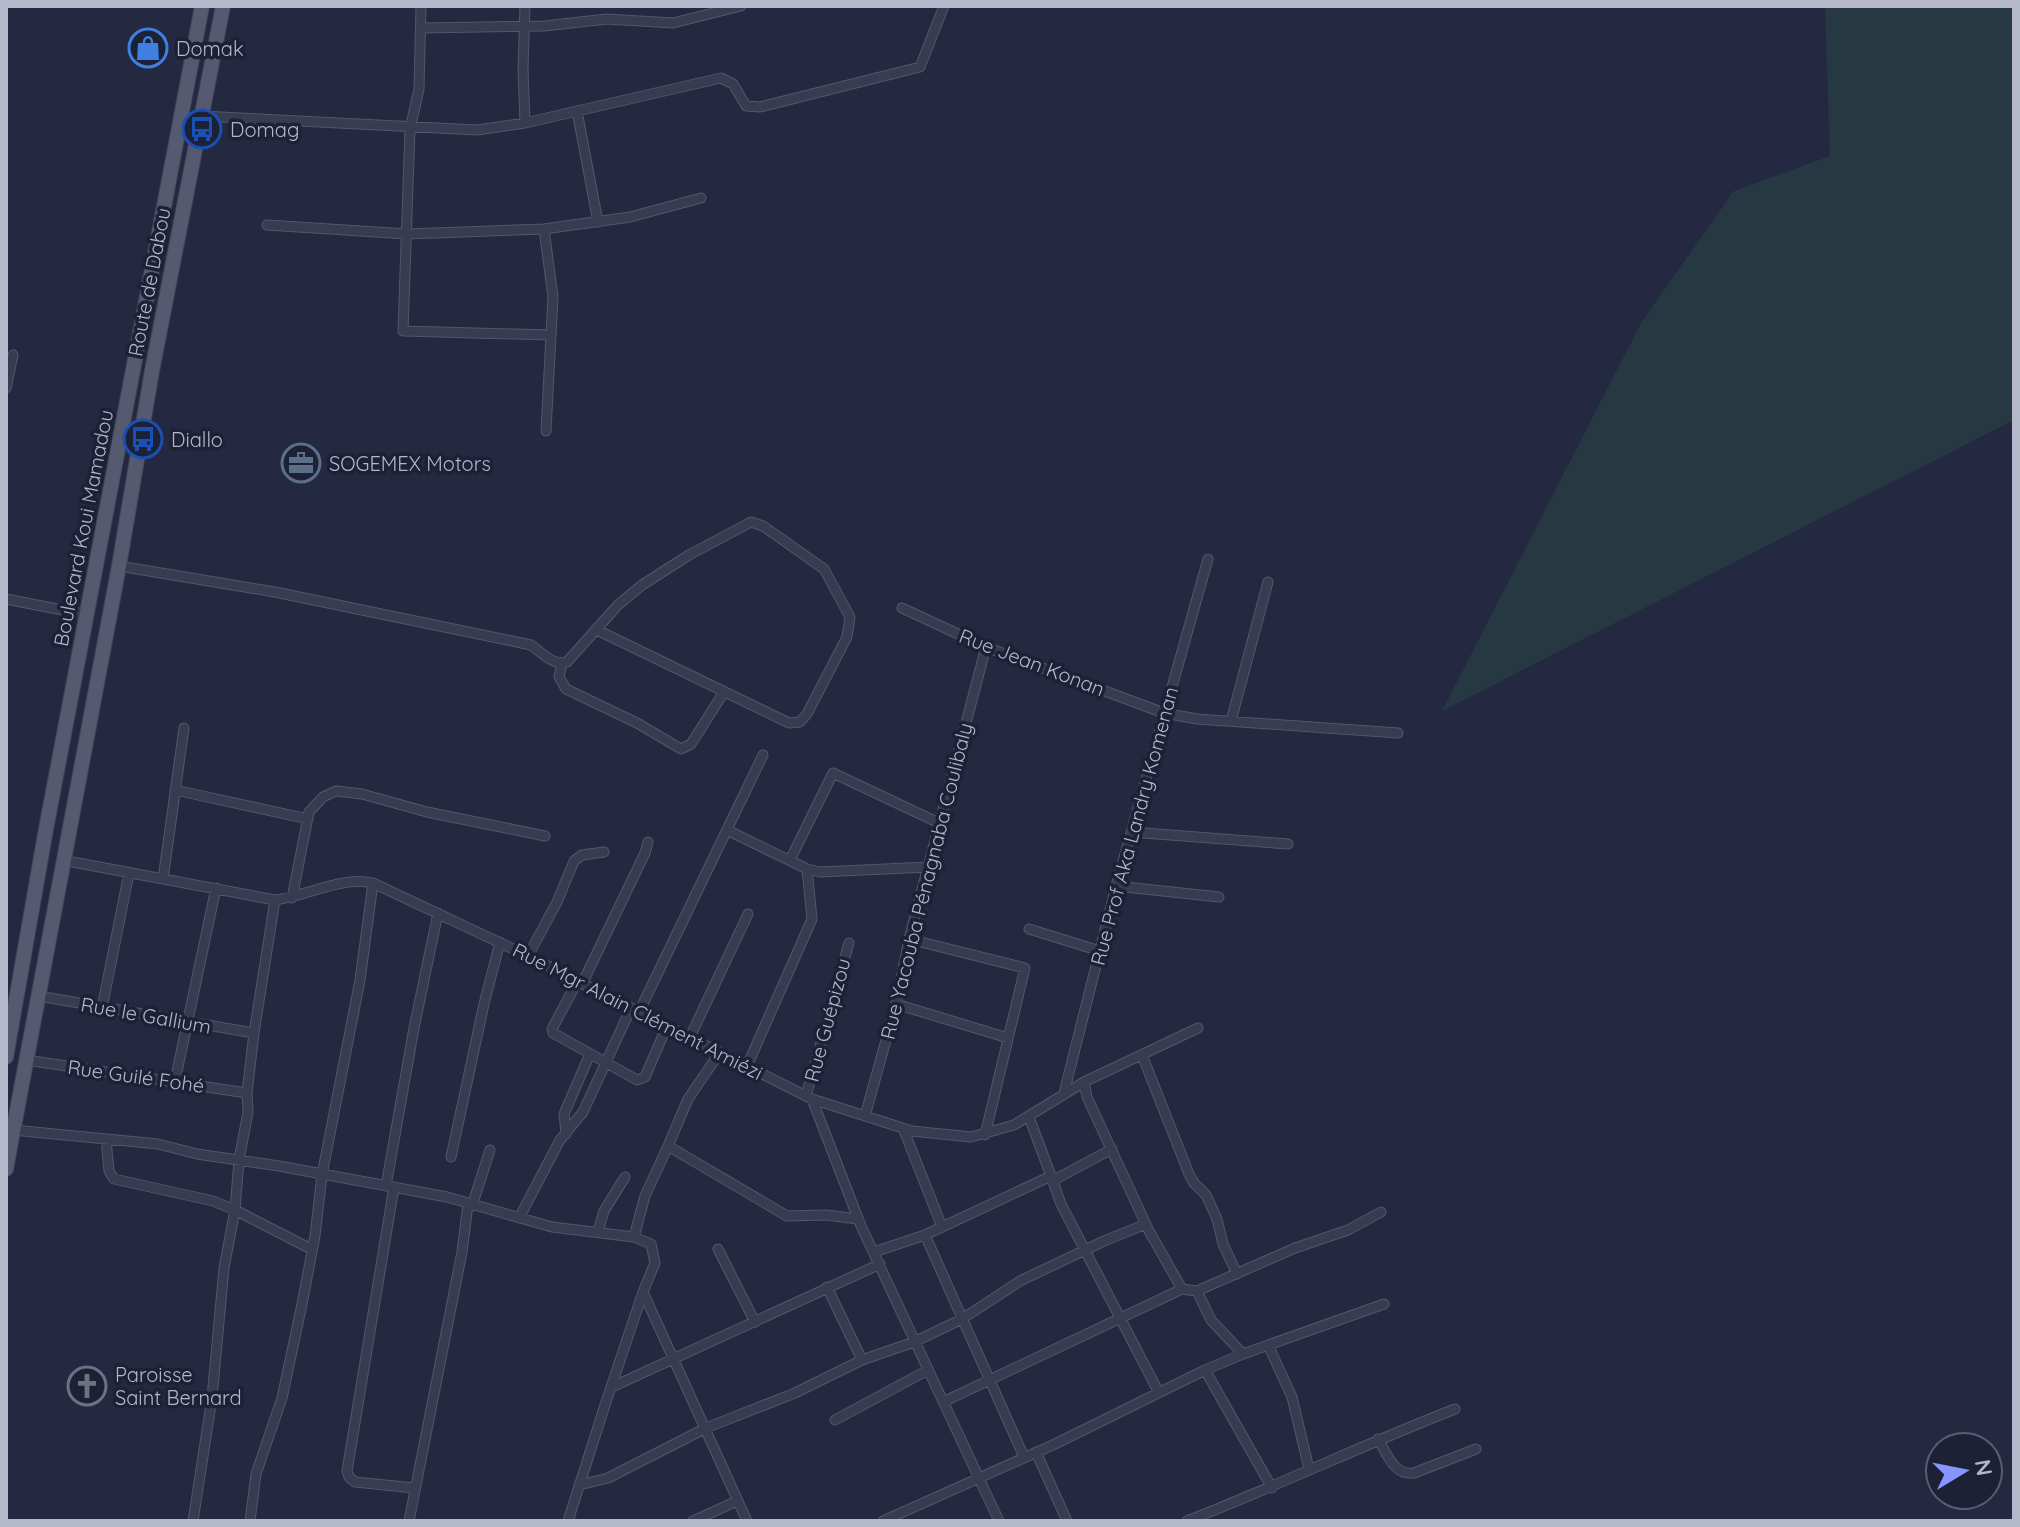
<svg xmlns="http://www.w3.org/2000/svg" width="2020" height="1527" font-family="Quicksand,sans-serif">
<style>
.green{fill:#263842}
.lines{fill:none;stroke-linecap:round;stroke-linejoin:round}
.minor-casing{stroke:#53576b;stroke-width:11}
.primary-casing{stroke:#42455a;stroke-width:16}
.minor{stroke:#383c51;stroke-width:9}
.primary{stroke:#565a71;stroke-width:14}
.labels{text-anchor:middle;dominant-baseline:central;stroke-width:7;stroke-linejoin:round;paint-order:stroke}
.poi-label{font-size:20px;fill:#b5b7cb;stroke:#1d2136;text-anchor:start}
.street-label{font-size:20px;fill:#b5b7cb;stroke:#1d2136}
</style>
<rect width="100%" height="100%" fill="#242941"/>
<!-- green -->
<path class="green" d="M1825,6H2014V420L1442,711L1642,321L1734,191L1830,156Z"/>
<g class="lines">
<!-- minor casing -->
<g class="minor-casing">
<path id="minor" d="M421,6L419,89L410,129L403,331L551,335
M422,28L544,26L607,19L673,23L741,6
M577,111L598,222
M202,116L477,130L525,123L721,78L733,84L746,106L760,107L920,67L944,6
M525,123L523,69L525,6
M267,225L407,234L544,229L630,217L701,198
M544,229L553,297L546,431
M6,388L13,355
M119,566L275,592L531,645C542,653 553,666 567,662L618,605L642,585L689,555L751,522L763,526L824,569L850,617L847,637L807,714L800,722L789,723L597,630
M6,599L88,615
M902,608L986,647L1164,713L1197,719L1398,733
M562,663L559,677L566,689L637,723L681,749L691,744L724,692
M1231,721L1268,582
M175,790L308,819
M727,830L807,869L820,872L928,867
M1131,832L1288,844
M62,860L275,900C307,896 341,876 373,883L528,956L812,1099L912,1131L971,1137L1014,1125L1084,1082L1198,1028
M790,860L833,773L939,823
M163,879L184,728
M1116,886L1219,897
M292,898L309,812L323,797L336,791L362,794L427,812L545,836
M1029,929L1100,951
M909,939L1025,968L985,1135
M528,956L557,902L574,861L582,855L604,852
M577,982L552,1029L553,1033L637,1080L645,1077L667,1026
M582,984L645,853L648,842
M38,996L254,1033
M896,1004L1008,1038
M102,1008L129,873
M639,1012L763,755
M690,1037L748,914
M1142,1055L1189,1174L1194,1183L1206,1195L1217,1219L1223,1244L1237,1274
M26,1060L247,1093
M747,1066L812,919L807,869
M175,1081L216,888
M1084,1082L1087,1097L1149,1231L1182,1289L1197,1291L1295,1248L1348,1230L1381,1212
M1064,1093L1116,886L1208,559
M806,1096L849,943
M812,1099L861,1226L999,1521
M865,1116L896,1004L909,939L986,647
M903,1128L942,1227
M13,1130L158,1144L197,1154L279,1166L447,1197L552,1227L634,1237L651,1244L655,1263L643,1292L605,1405L568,1521
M566,1134L564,1114L590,1054
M106,1139L109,1171L114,1179L213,1201L235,1210L311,1249
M668,1146L688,1099L720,1052
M451,1157L484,1004L500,942
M1051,1176L1061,1204L1158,1391
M1052,1181L1112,1149
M386,1186L414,1028L438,913
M394,1187L347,1471L349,1477L355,1482L415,1488
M472,1206L490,1150
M519,1218L560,1140L583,1112L631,1008
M598,1231L604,1211L625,1177
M925,1235L1024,1457
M634,1237L645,1196L668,1146L787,1216L826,1215L858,1219
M718,1249L755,1322
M874,1252L925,1235L1051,1176L1029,1117
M827,1287L862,1360
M1197,1291L1211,1320L1243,1354
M643,1292L747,1521
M1268,1345L1292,1397L1309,1469
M1205,1370L1272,1488
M612,1387L880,1264
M943,1402L1182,1289
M835,1420L928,1370
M1378,1439C1387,1454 1394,1476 1414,1473L1476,1449
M1036,1452L1067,1521
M579,1485L608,1478L706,1428L795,1393L862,1360L914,1342L962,1319L1020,1281L1104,1241L1146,1224
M193,1521L212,1398L224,1268L235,1210L239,1160L248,1112L247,1093L254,1033L275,900
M250,1521L256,1474L282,1398L301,1309L315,1236L322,1175L360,980L373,883
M409,1521L462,1252L468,1204
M693,1521L737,1501
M883,1521L1055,1444L1205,1370L1243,1354L1384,1304
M1187,1521C1277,1486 1365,1444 1455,1409"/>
</g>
<!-- primary casing -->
<g class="primary-casing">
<path id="primary" d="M6,1057L46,829L202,6
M6,1169L119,566L152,371L223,6"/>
</g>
<!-- minor -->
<use href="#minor" class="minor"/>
<!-- primary -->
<use href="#primary" class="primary"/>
</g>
<!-- icons -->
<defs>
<g id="shop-ring" transform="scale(2)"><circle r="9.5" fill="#1d2136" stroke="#3f7fe0" stroke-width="1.5"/><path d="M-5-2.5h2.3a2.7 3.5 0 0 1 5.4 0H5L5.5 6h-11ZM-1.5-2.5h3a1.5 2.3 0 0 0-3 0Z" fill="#3f7fe0"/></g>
<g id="bus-ring" transform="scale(2)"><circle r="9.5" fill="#1d2136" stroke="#1a4fb4" stroke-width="1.5"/><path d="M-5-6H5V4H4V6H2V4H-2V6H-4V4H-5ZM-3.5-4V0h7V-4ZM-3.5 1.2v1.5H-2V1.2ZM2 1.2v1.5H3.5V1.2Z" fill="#1a4fb4"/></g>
<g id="office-ring" transform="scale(2)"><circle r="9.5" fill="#1d2136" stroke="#5c6f8a" stroke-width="1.5"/><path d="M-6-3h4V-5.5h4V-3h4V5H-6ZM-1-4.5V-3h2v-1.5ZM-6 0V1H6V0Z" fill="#5c6f8a"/></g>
<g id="church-ring" transform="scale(2)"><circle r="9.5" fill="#1d2136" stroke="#6b7280" stroke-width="1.5"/><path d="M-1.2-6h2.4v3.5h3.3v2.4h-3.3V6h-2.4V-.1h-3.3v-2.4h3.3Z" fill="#6b7280"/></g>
</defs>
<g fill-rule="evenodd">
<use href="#shop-ring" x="148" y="48"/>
<use href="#bus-ring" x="202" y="129"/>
<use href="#bus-ring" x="143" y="439"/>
<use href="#office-ring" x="301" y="463"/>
<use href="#church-ring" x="87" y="1386"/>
</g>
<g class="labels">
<!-- poi labels -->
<g class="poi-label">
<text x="176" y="48">Domak</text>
<text x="230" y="129">Domag</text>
<text x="171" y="439">Diallo</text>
<text x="329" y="463">SOGEMEX Motors</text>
<text x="115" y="1374">Paroisse<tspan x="115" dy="23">Saint Bernard</tspan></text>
</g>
<!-- street labels -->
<g class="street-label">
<text transform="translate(149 282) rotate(-79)">Route de Dabou</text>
<text transform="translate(83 528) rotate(-79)">Boulevard Koui Mamadou</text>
<text transform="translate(1032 662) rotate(21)">Rue Jean Konan</text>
<text transform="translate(1134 826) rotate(-75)">Rue Prof Aka Landry Komenan</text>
<text transform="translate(926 881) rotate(-76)">Rue Yacouba Pénagnaba Coulibaly</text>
<text transform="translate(638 1011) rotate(27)">Rue Mgr Alain Clément Amiézi</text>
<text transform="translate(146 1015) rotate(10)">Rue le Gallium</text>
<text transform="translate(827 1020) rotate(-75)">Rue Guépizou</text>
<text transform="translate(136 1076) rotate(8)">Rue Guilé Fohé</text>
</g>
</g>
<!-- border -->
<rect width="2020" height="1527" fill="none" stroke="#b5b7cb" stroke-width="16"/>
<!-- north arrow -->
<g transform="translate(1964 1471) rotate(80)"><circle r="38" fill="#1d2136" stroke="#5a5d72" stroke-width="2"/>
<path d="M0-6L14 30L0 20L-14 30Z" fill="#8796fe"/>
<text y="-12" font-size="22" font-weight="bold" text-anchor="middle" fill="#b5b7cb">N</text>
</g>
</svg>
